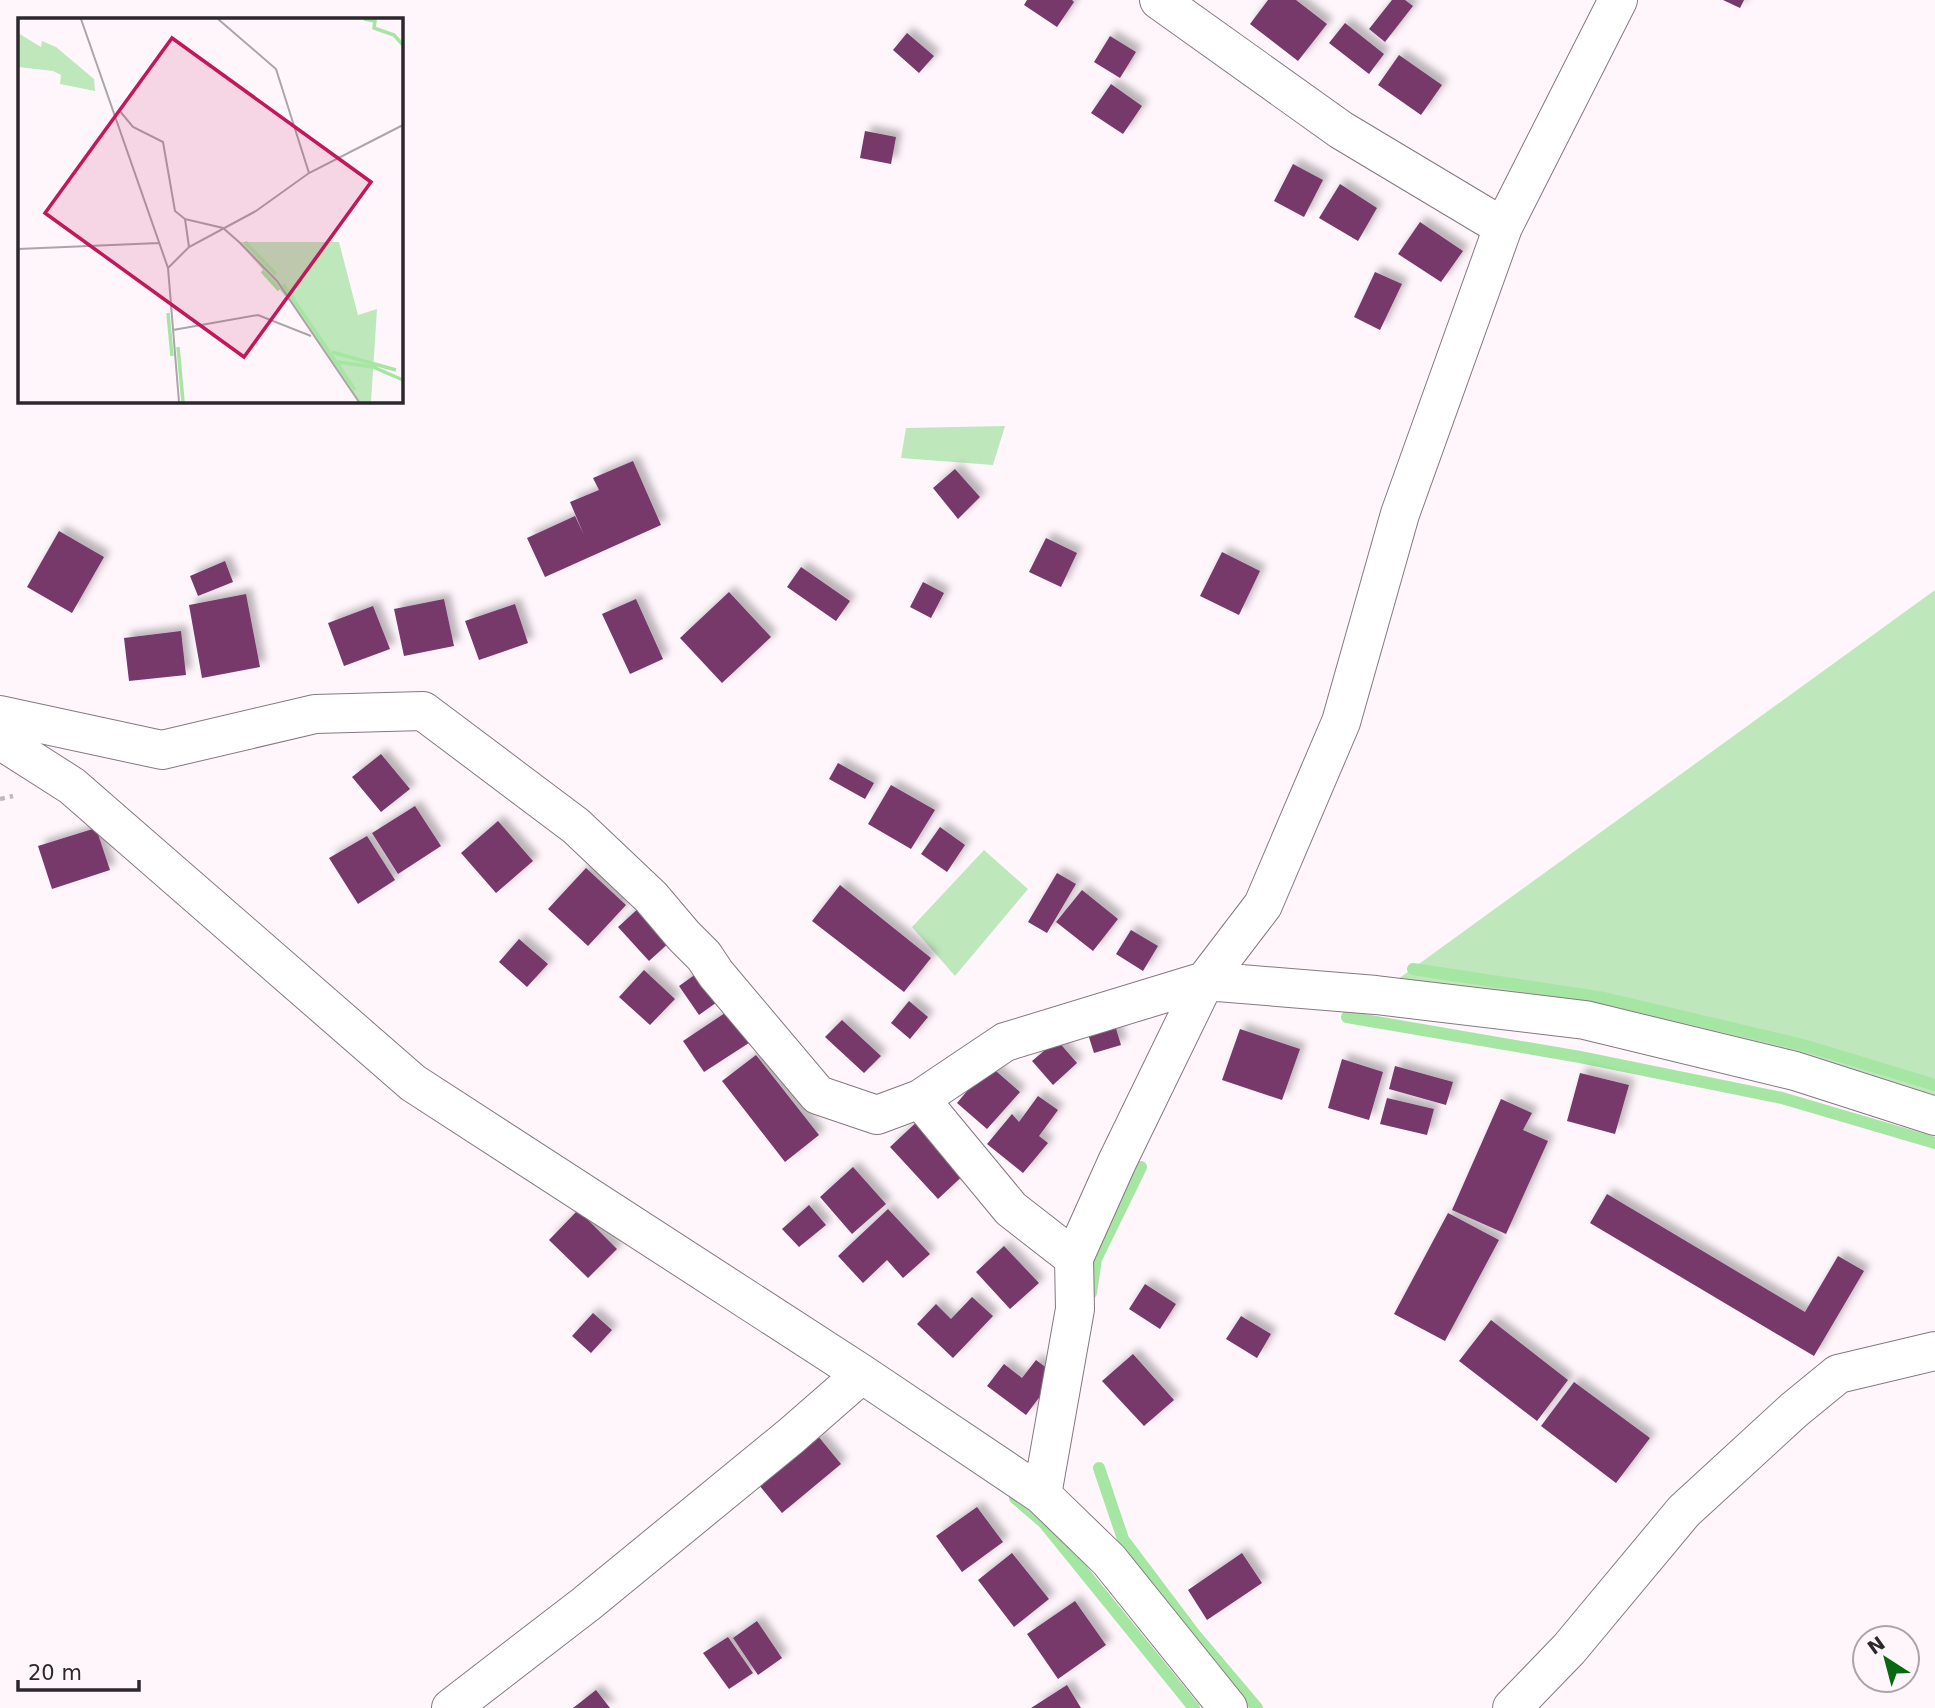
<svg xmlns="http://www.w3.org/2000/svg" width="1935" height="1708" font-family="'DejaVu Sans',sans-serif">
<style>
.green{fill:#bee7bb}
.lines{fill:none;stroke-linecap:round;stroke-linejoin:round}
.stream{stroke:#a5e6a2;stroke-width:12}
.building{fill:#77376b;filter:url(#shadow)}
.minor-casing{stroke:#857881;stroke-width:40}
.path{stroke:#bfb8bd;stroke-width:4.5;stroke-dasharray:5 5;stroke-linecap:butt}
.minor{stroke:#fff;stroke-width:38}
.inset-river{fill:none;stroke:#a5e6a2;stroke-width:3.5}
.inset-road{fill:none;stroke:#aba4a9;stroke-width:2}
.view{fill:#c2185b;fill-opacity:0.15;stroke:#c2185b;stroke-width:3.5}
.inset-edge{fill:none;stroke:#2d282c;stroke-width:3.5}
</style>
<defs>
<filter id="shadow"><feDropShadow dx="6" dy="-6" stdDeviation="3.5" flood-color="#0004"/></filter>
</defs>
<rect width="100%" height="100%" fill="#fff6fc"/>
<!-- green -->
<path class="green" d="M1005,426L993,465L901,458L906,428Z
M1935,590V1116L1790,1069L1376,995Z
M984,850L1028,889L955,976L912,927Z"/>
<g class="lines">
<!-- stream -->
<path class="stream" d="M1413,969L1604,998L1803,1045L1935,1085
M1347,1017L1580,1057L1782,1098L1935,1143
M1091,1293L1096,1259L1141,1167
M1099,1468L1123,1539L1196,1636L1257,1708
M1015,1498L1044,1523L1194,1708"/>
</g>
<!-- building -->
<path class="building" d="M1027,0H1072L1074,2L1057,27L1024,5Z
M1268,0H1296L1327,24L1298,61L1250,24Z
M1392,0H1405L1413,6L1385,42L1369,29Z
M1723,0H1744L1740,8Z
M1345,23L1384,54L1369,74L1329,43Z
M907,33L934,56L919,73L893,50Z
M1110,36L1136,52L1120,78L1094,62Z
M1399,55L1442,85L1421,115L1378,85Z
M1111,84L1142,106L1123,134L1091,113Z
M865,131L896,137L891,164L860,158Z
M1293,164L1323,180L1304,217L1274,201Z
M1340,184L1377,208L1358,241L1319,218Z
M1420,222L1463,251L1441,282L1398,254Z
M1375,272L1402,284L1380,330L1354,317Z
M633,461L661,525L545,577L527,538L575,516L584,535L570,502L599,490L593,478Z
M955,469L980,497L958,519L933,488Z
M59,531L104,557L72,613L27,587Z
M1046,538L1077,553L1061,587L1029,572Z
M1222,552L1260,571L1239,615L1200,596Z
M225,561L233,582L198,596L190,576Z
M801,567L850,601L836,621L787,587Z
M923,582L944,593L931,618L910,607Z
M729,592L771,637L722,683L680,638Z
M246,594L260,667L202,678L189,605Z
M444,599L454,646L404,656L394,609Z
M636,599L663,659L630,674L602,614Z
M515,604L528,643L479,660L465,621Z
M373,606L390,649L344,666L328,623Z
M181,631L186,675L129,681L124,638Z
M381,754L410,789L381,812L352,777Z
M838,763L874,783L865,799L829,779Z
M891,785L935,810L911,849L868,824Z
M415,806L441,846L398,874L372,833Z
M498,821L533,861L496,893L461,853Z
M940,827L965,845L947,872L921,854Z
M96,828L110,870L52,889L38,846Z
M367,836L395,880L358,904L329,858Z
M586,868L626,905L588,946L548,909Z
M1057,873L1076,884L1047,933L1028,922Z
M840,885L931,958L904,992L812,921Z
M1082,890L1118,919L1093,951L1056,922Z
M641,906L672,940L649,961L618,927Z
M1131,930L1158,946L1143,971L1116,954Z
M519,939L548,964L527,987L499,962Z
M703,969L724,997L699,1015L679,986Z
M644,970L675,999L650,1025L619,997Z
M909,1001L928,1017L910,1039L891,1023Z
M734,1007L755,1039L704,1072L683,1041Z
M842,1020L881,1056L864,1073L825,1037Z
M1114,1022L1121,1045L1094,1053L1087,1031Z
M1240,1029L1300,1049L1282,1100L1222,1080Z
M1057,1040L1077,1063L1053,1085L1032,1061Z
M756,1055L819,1135L785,1162L722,1081Z
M1342,1059L1383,1072L1369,1120L1328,1108Z
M989,1065L1020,1092L987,1129L957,1103Z
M1395,1066L1453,1082L1446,1105L1389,1089Z
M1580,1073L1629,1085L1615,1134L1567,1121Z
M1038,1096L1058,1110L1039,1136L1048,1143L1023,1173L987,1144L1012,1114L1019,1122Z
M1387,1098L1434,1109L1427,1135L1380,1124Z
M1501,1099L1532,1113L1523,1130L1548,1141L1506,1234L1452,1210Z
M922,1117L970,1169L938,1199L890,1147Z
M853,1167L886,1204L852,1234L820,1197Z
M1607,1194L1805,1312L1838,1256L1864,1271L1814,1356L1590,1223Z
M809,1205L826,1225L799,1247L782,1229Z
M888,1209L930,1254L903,1278L887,1260L863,1283L838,1256Z
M578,1210L617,1249L588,1278L549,1240Z
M1448,1213L1499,1240L1445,1341L1394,1314Z
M1004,1246L1039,1283L1010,1309L976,1272Z
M1145,1284L1176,1304L1160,1329L1129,1309Z
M972,1297L993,1316L953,1358L917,1324L936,1304L951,1319Z
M593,1313L612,1330L591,1353L572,1336Z
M1241,1316L1271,1334L1257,1358L1226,1339Z
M1491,1320L1568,1380L1537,1421L1459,1361Z
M1133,1354L1174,1400L1144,1426L1102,1381Z
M1036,1360L1056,1375L1026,1415L987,1386L1004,1364L1022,1378Z
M1574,1382L1650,1438L1616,1483L1541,1426Z
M818,1436L841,1464L782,1513L759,1485Z
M977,1507L1003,1542L962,1572L936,1536Z
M1012,1553L1049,1599L1014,1627L978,1580Z
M1242,1553L1262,1583L1207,1620L1188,1590Z
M1075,1601L1106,1645L1058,1679L1027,1634Z
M757,1621L782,1658L758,1675L733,1638Z
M728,1637L753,1673L729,1689L703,1653Z
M1067,1685L1081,1708H1031Z
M596,1690L610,1708H573Z"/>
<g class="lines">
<!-- minor casing -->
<g class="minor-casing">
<path id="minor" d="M1159,0L1341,130L1503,227
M0,715L162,750L315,714L423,711L576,826L651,897L684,936L704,956L716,974L818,1095L877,1115L920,1099
M0,740L72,786L413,1083L862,1374L1042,1495L1109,1560L1228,1708
M1074,1258L1011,1209L920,1099L1005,1042L1205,981L1376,995L1585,1020L1795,1071L1935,1116
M1042,1495L1075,1309L1074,1258L1117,1162L1205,981L1263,905L1341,722L1400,514L1503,227L1618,0
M451,1708L586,1604L791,1436L862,1374
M1512,1708L1569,1649L1684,1511L1794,1410L1838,1374L1935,1351"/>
</g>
<!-- path -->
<path class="path" d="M0,799L13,796"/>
<!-- minor -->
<use href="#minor" class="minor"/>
</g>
<!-- overview -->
<g transform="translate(18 18)">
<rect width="385" height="385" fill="#fff6fc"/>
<path d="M0,15L23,29L24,23L38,29L76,61L77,73L42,66L43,57L35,53L0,49ZM221,224H321L340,297L359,291L353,384H341L280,293Z" fill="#bee7bb"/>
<path class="inset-river" d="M346,1L357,3L356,10L376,17L385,27M227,224L258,256M244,253L261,272M265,266L337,372M150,295L154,338M160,329L165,384M314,334L378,352M320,344L355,349L385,362"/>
<path class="inset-road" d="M63,1L150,250L161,384M200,1L258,51L291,155M101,92L115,109L145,124L157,193L167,201M171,229L167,201L205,210L221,224L259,263L341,384M0,231L141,225M150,250L171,229L238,193L291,155L385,107M155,312L240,297L293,318"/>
<path class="view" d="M154,20L353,164L226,339L27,195Z"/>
<rect width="385" height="385" class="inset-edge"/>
</g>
<!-- north arrow -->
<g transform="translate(1886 1659) rotate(324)"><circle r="33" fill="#fff6fc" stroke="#aba4a9" stroke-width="2"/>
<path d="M0-5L12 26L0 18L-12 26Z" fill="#086913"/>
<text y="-10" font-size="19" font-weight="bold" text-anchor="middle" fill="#2d282c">N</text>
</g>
<!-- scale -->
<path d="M18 1680v10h121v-10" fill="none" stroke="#2d282c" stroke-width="3.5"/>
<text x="28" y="1680" font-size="21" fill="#2d282c" stroke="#fff6fc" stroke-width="5" paint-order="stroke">20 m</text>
</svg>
